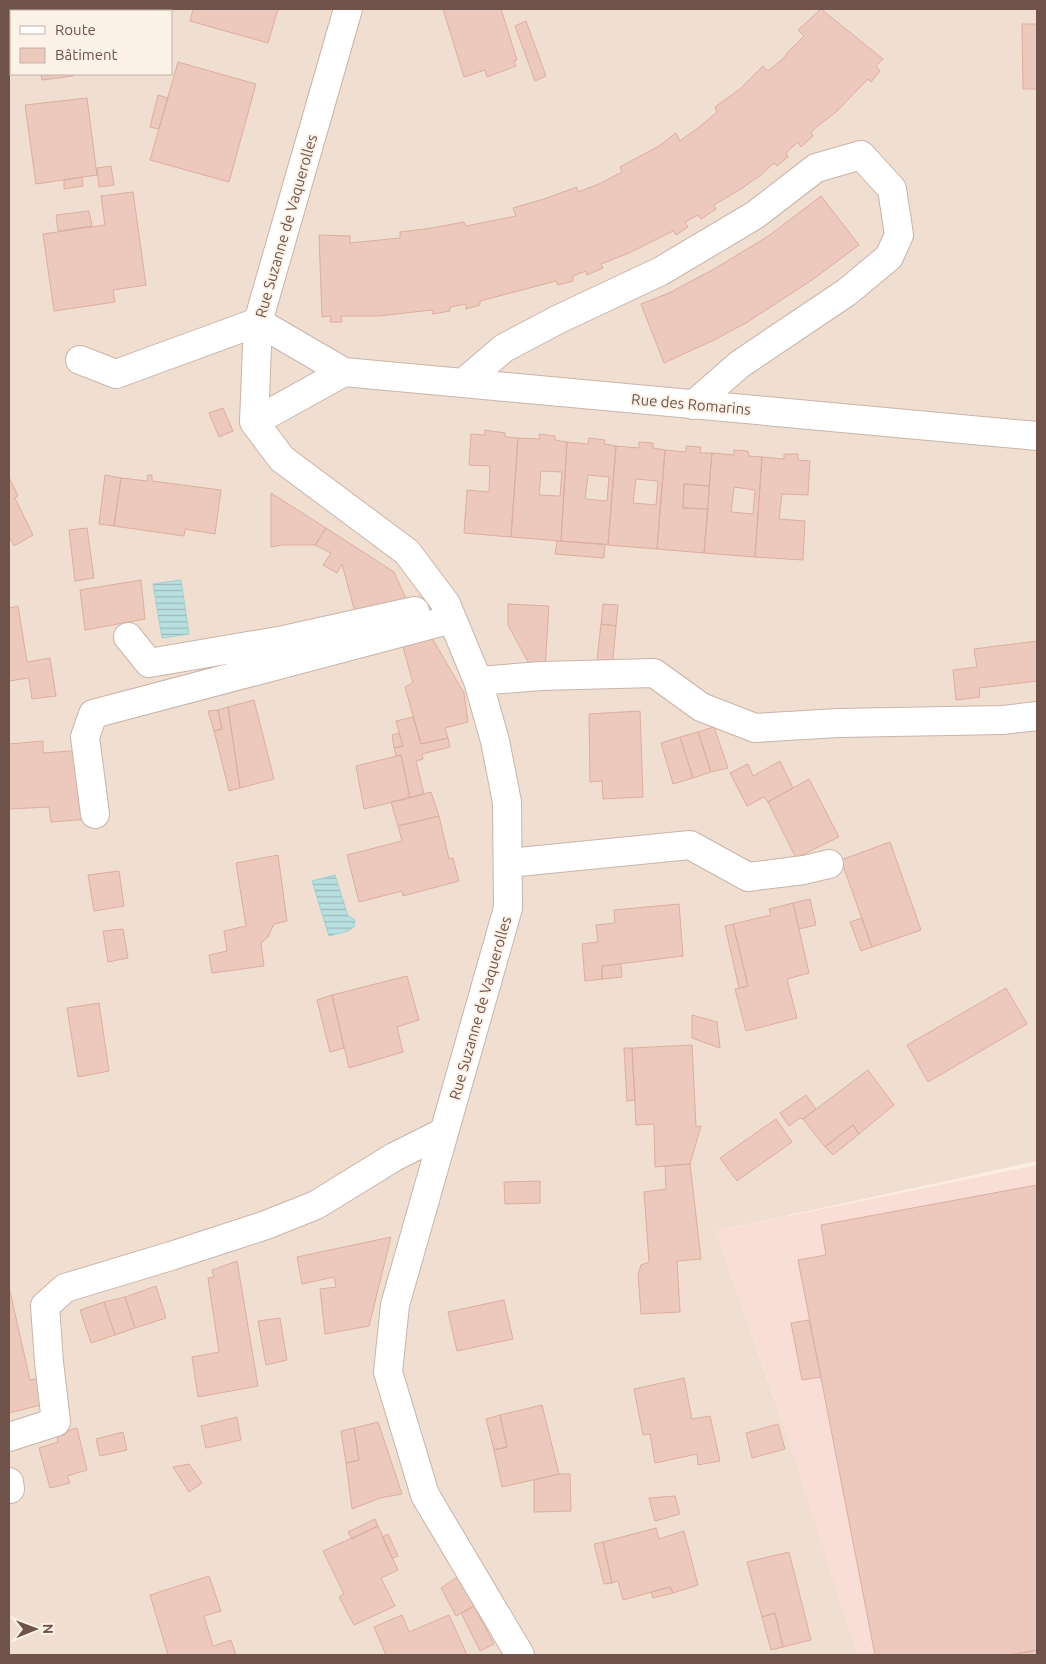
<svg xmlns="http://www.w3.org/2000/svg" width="1046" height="1664" font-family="Ubuntu,sans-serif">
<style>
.residential{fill:#f0ded1;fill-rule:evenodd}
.commercial{fill:#f9ddd7}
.water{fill:url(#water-rules);stroke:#a0d0d2}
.building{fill:#ecc9bc;stroke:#ddae9e;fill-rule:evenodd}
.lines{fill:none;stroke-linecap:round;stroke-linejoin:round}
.minor-casing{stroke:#c9b4aa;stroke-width:30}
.minor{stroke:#fff;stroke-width:28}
.labels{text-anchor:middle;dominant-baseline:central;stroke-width:4;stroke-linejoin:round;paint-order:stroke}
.street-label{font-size:15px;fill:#6f534b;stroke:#fdf2e8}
</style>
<defs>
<pattern id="water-rules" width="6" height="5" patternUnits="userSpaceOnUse" patternTransform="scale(1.25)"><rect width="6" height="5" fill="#b9e0e1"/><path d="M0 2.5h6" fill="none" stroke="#9bb8b8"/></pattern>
</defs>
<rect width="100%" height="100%" fill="#faede2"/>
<!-- residential -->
<path class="residential" d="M9,9H1037V1161L716,1231L864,1655H9ZM11,11H171V74H11Z"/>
<!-- commercial -->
<path class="commercial" d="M1037,1165V1655H857L775,1398L716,1231Z"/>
<!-- water -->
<path class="water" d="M181,580L189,634L162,638L153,584Z
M335,875L348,916L355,920L354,927L348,931L329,936L312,881Z"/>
<!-- building -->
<path class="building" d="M16,9H78L79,11H16Z
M193,9H278L268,43L190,21Z
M443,9H501L517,60L514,61L516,66L487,77L485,70L464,77Z
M821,9L883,59L876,66L880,71L871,82L868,79L836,112L814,129L811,133L813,136L801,147L798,142L786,153L788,157L777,166L774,163L761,175L741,189L714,205L716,209L701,219L698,215L685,222L688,227L676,235L673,231L629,253L601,264L603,268L587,275L586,271L573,276V281L558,285L556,281L480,301V305L466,309V304L450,307V311L433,314L432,310L378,316H341L342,322H330L331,316L322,317L319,235L350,236V243L400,238V232L432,228L464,222L466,226L516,216L513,208L544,199L577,187L578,192L599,184L622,172L620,167L659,146L676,133L680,141L698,128L717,112L715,107L740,89L763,66L768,71L785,57L787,53L804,36L798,30Z
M526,21L546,76L535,81L515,26Z
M1022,24H1037V89H1023Z
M178,62L256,84L229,182L150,160Z
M41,74H73V76L42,80Z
M158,95L168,98L159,129L150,127Z
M87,98L97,175L36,184L25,105Z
M111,166L114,185L99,187L97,168Z
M82,177L83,186L64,189V180Z
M133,192L146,285L113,290L115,302L54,311L43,234L105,225L101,196Z
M821,196L859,245L812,280L746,323L714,340L664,363L641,304L669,293L714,269L770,235Z
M89,211L92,226L58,231L56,215Z
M223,408L233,431L219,437L209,413Z
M485,430L505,433V437L518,438L511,537L464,533L467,490L489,492L490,466L469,465L471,434L485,435Z
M539,434L555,436V440L567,442L561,541L511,537L518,438L540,439ZM541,471L562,472L560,496L539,495Z
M589,438L605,440L604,444L616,446L608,545L561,541L567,442L588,444ZM588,475L609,477L607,501L585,499Z
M639,442L653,443V448L665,450L657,549L608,545L616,446L639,448ZM636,479L658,481L656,505L633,503Z
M686,446L701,447L700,453H712L709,486L684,484L683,508L708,509L704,553L657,549L665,450L686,452Z
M734,450L748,451L749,456L762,457L755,557L704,553L712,453L734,455ZM734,487L755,490L753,514L731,512Z
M784,454H798V460L810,461L808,495L782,494L779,519L805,521L803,560L755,557L762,457L784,459Z
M105,475L121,478L114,526L99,524Z
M148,475H152V481L221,490L215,534L185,529L184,536L114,526L121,478L147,481Z
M9,477L18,496L15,498L33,535L14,546L9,536Z
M684,484L709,486L708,509L683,508Z
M271,493L326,528L315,545H282L271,547Z
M87,528L94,578L75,581L69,530Z
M326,528L394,572L407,601L356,616L342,564L337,573L323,565L331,553L315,545Z
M557,541L605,544L604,558L555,554Z
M141,580L145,619L85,630L80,590Z
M508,604L549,606L545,670L532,669L508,625Z
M603,604L618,605L616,626L601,624Z
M18,606L27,662L50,658L56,696L32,699L29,678L9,681V608Z
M601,624L616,626L613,659L611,660H597Z
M432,638L464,693L468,722L445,728L448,738L421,744L405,687L413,683L403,647Z
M1037,641V681L979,688L980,697L956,700L953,670L977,667L974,649Z
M254,700L274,779L240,788L228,707Z
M228,707L240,788L229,791L214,731L222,729L218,710Z
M218,710L222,729L214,731L208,711Z
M640,711L643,797L603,799L602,781L590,782L589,714Z
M413,717L421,744L448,738L450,747L422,754L423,759L416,761L424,794L410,798L401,755L396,756L394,748L403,746L396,721Z
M714,727L728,768L711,772L698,732Z
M698,732L711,772L693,778L680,737Z
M399,733L403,746L394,748L392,735Z
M680,737L693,778L673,784L661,743Z
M43,741V753L84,750L90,819L51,822L49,807L9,809V744Z
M401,755L410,798L364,809L356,766Z
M780,761L793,788L768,802L764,797L747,806L730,773L748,764L753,776Z
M809,779L839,837L796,858L768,802Z
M431,792L439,816L398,826L391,802Z
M439,816L449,859L453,858L459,881L403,896L402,891L359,902L347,855L402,841L398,826Z
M890,842L921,930L872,947L841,860Z
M278,855L287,921L274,924L268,937L261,943L264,966L212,973L209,955L227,951L224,931L246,926L236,863Z
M119,871L124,906L94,911L88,875Z
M810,899L816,925L799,929L793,903Z
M793,903L809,973L787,979L797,1018L746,1031L735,989L748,986L733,924L771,915L769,909Z
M679,904L683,956L602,966V979L585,981L582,944L598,942L596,925L615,923L614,910Z
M862,918L872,947L861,951L850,922Z
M733,924L748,986L739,988L725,926Z
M123,929L128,958L108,962L103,931Z
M621,964L622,977L602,979V966Z
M407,976L419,1020L397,1027L403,1052L349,1068L332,995Z
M1006,988L1027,1024L928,1082L907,1045Z
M332,995L344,1048L330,1052L317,1000Z
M99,1003L109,1071L78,1077L67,1008Z
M692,1015L717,1022L720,1048L692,1038Z
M692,1045L696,1127L701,1126L690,1164L655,1167L654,1124L636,1125L632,1048Z
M624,1048H632L635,1100L627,1101Z
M868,1070L894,1105L859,1134L853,1125L825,1147L803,1119Z
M806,1095L816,1109L803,1119L800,1118L789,1126L780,1113Z
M776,1119L792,1142L737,1181L720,1158Z
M853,1125L859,1134L833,1155L825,1147Z
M690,1164L701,1259L677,1261L680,1312L641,1314L638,1274L641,1265L649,1262L644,1192L666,1189L665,1166Z
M540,1181V1203L505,1204L504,1182Z
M1037,1185V1650L1010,1655H875L798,1260L826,1255L821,1225Z
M391,1237L369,1326L325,1334L320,1289L336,1287L334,1277L302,1284L297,1257Z
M237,1261L258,1386L198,1397L192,1357L219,1352L208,1278L214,1277L212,1270Z
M156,1286L166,1318L135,1328L125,1297Z
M9,1287L30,1380L40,1378L45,1404L9,1413Z
M125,1297L135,1328L115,1335L104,1302Z
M504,1300L513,1339L457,1351L448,1312Z
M104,1302L115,1335L91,1343L80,1310Z
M280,1318L287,1360L266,1365L258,1321Z
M809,1320L821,1377L802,1380L791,1323Z
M684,1378L692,1419L710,1416L720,1461L698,1465L697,1454L655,1463L650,1434L643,1435L634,1389Z
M542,1405L559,1474L502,1487L494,1450L507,1447L500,1415Z
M500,1415L507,1447L494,1450L486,1419Z
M237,1417L241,1440L206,1448L201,1426Z
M378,1422L402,1494L380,1498L352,1509L346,1463L359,1460L354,1428Z
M778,1424L785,1449L752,1458L746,1433Z
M77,1428L87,1470L67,1476L70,1483L50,1488L39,1448L58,1442L57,1434Z
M354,1428L359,1460L346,1463L341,1431Z
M123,1432L127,1450L100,1456L96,1439Z
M189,1464L202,1483L189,1492L173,1467Z
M559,1474H570L571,1511L534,1512V1480Z
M675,1496L680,1514L655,1521L649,1498Z
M375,1519L378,1526L352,1539L348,1532Z
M378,1526L398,1570L381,1578L395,1606L354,1625L339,1597L344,1594L323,1551Z
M656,1528L659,1539L684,1531L698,1585L673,1593L670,1587L623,1600L618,1581L612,1583L603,1542Z
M388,1534L398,1556L392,1558L382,1537Z
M603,1542L612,1583L604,1584L594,1544Z
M789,1552L811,1640L783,1647L775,1613L762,1617L747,1562Z
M209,1576L221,1611L204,1616L213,1646L231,1640L236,1655H168L150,1595Z
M459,1576L474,1606L456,1616L441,1588Z
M670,1587L673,1593L653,1598L651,1592Z
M474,1606L494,1644L480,1651L461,1613Z
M775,1613L783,1647L771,1650L762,1617Z
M402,1615L409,1632L449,1615L467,1655H386L374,1627Z
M1037,1650V1655H1010Z"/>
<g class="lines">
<!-- minor casing -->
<g class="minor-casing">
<path id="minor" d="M348,9L258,322L254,422L282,459L407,552L446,604L478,681L495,741L507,802L508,908L395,1305L388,1372L425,1495L520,1655
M80,360L116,374L258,322L344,372L1037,436
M463,383L504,348L559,319L661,271L755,215L816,168L861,155L892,189L899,235L889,257L847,292L740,364L693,405
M254,422L344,372
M128,637L149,663L284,640L415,611
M478,681L541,676L654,673L701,707L755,728L838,723L1003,720L1037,716
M95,814L85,737L93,714L452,619
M508,863L690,845L748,877L804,870L829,864
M9,1437L56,1422L49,1362L45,1306L65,1288L171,1256L266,1225L316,1205L394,1157L444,1132
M9,1482L10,1489"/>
</g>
<!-- minor -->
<use href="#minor" class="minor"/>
</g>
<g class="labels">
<!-- street labels -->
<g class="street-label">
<text transform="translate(286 226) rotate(-74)">Rue Suzanne de Vaquerolles</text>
<text transform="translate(691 404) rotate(5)">Rue des Romarins</text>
<text transform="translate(480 1008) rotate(-74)">Rue Suzanne de Vaquerolles</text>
</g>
</g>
<!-- border -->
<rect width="1046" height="1664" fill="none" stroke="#6f534b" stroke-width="20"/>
<!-- legend -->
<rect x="10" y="10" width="162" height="65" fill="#fdf2e8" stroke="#c4b2a9"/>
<rect x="20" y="26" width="25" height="8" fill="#ffffff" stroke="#c4b2a9"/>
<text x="55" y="35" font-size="15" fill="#6f534b">Route</text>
<rect x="20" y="48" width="25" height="15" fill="#ecc9bc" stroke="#c4b2a9"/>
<text x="55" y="60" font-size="15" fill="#6f534b">Bâtiment</text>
<!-- north arrow -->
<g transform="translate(35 1629) rotate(89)" stroke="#fdf2e8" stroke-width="4" paint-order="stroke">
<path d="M0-4L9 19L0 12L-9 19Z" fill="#6f534b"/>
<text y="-8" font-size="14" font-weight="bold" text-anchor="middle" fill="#6f534b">N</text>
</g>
</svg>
